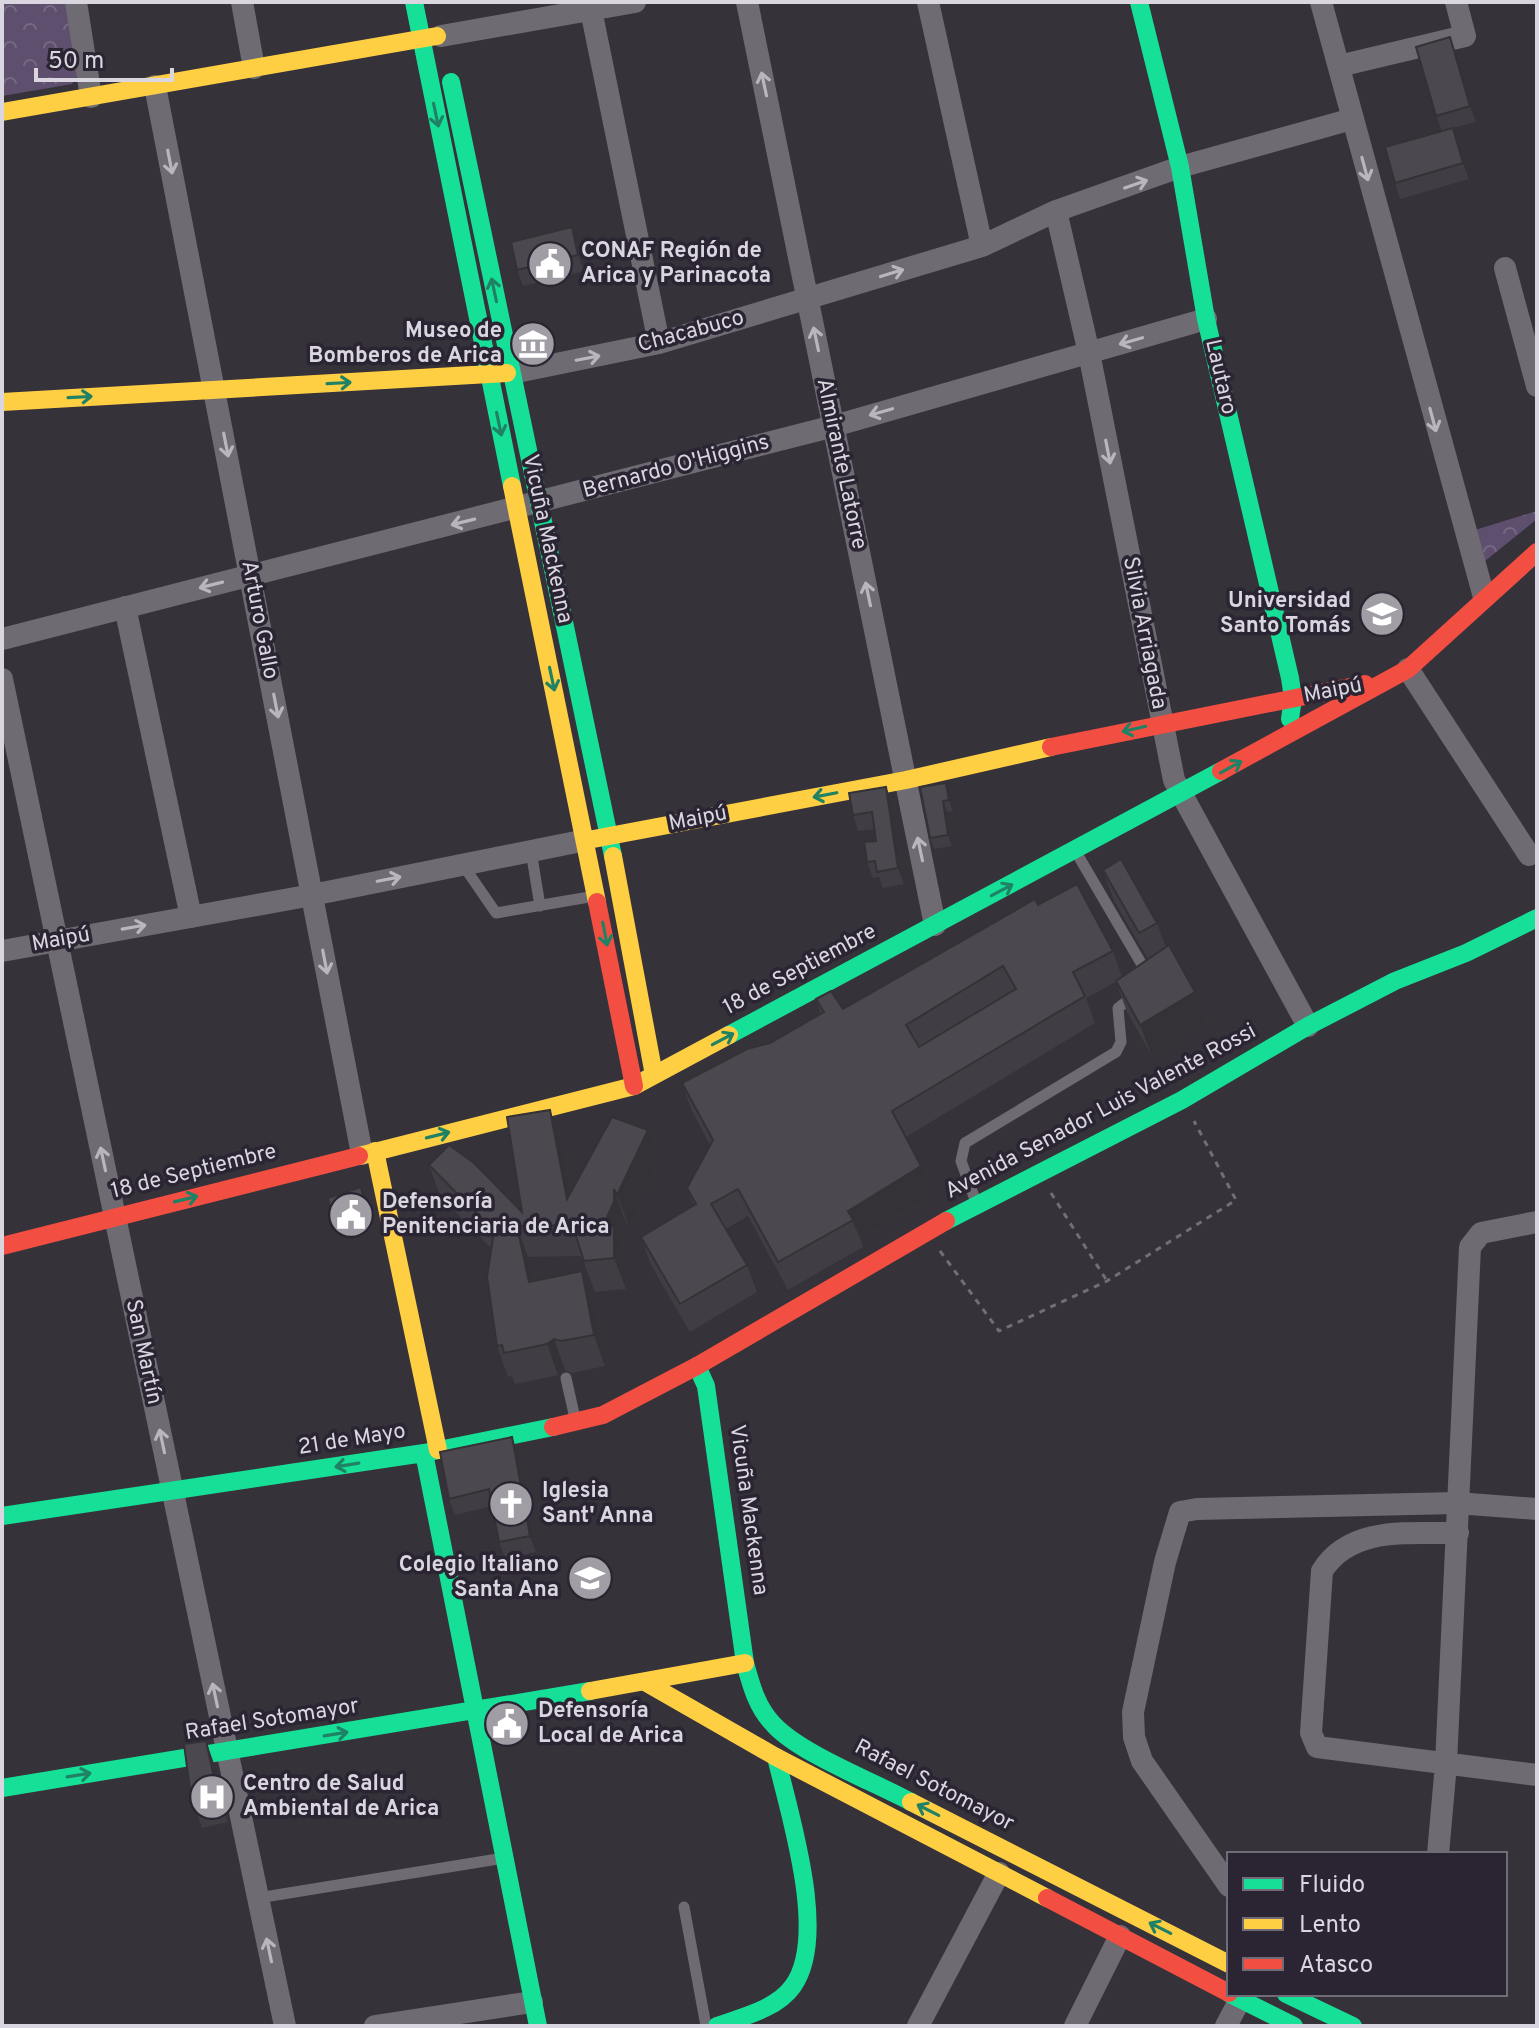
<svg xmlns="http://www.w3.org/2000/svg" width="1539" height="2028" font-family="Overpass,sans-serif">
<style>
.forest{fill:url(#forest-crowns)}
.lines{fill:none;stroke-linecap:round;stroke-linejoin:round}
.path{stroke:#716e76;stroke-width:3;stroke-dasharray:6 6;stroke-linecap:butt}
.lane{stroke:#6e6b72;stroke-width:11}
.street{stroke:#6e6b72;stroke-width:22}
.fast{stroke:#16e098;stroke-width:18}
.slow{stroke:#ffcf43;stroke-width:18}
.jam{stroke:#f24e42;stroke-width:18}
.wall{fill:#403e44}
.shaded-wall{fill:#343237}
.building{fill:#4b484f;stroke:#343237;stroke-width:2;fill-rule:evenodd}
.oneway{stroke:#bab6be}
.oneway2{stroke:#208265}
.labels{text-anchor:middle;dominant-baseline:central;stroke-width:7;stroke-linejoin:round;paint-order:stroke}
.poi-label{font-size:22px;font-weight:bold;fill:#dad6df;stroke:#2b2432;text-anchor:start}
.street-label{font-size:22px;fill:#dad6df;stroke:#2b2432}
</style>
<defs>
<pattern id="forest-crowns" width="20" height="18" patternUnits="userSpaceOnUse" patternTransform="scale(2)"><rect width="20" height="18" fill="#5e4f6f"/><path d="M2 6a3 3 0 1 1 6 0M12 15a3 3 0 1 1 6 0" fill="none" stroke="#746883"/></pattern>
</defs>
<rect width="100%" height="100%" fill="#35323a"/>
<!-- forest -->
<path class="forest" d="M2,2H67L77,76L72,84L2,96Z
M1537,511V519L1485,561L1475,530Z"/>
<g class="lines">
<!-- path -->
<path class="path" d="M1051,1193L1107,1281
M940,1251L999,1331L1107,1281L1236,1200L1194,1121"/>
<!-- lane -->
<path class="lane" d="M531,851L540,906
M1076,852L1141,963L1145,977
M463,865L496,913L595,896
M976,1202L961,1161L965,1143L1116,1052L1121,1042L1118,1008L1135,995
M566,1378L576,1423
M258,1898L504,1858
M684,1907L706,2026"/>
<!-- street -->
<path class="street" d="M76,2L91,97
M242,2L254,68
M747,2L935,925
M928,2L982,246
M1321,2L1484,597
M591,10L659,343
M441,36L635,2
M1339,66L1465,36L1456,2
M155,86L362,1154
M1056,211L1089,353L1174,780L1308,1026
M1505,268L1537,386
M512,373L659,343L982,246L1056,211L1180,167L1352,119
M125,607L191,917
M2,639L834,426L1206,319
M1408,669L1529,855
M2,679L285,2026
M2,951L312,895L586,840
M1458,1533C1410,1534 1351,1525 1322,1571L1311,1733L1317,1747L1537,1775
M1438,1854L1446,1764L1470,1247L1481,1233L1537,1222
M1229,1886L1142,1761L1134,1737L1133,1712L1165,1562L1180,1512L1197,1509L1456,1503L1537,1509
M375,2026L532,2002
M918,2026L999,1873
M1075,2026L1120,1936
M1226,2026L1243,1994"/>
<!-- fast -->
<path class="fast" d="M414,2L512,486
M1139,2L1180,167L1206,319L1290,678L1293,698L1290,719
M451,82L613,856
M729,1035L1221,771
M946,1221L1182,1100L1308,1026L1395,981L1466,953L1537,918
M697,1366L706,1386L745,1663C751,1685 757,1708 774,1725C801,1754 874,1782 911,1802
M424,1453L538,2026
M2,1516L424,1453L553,1427
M2,1788L590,1691
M1230,1994L1294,2026
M1286,1994L1353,2026
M717,2026C742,2017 777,2009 793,1986C829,1936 789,1813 776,1757"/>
<!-- slow -->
<path class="slow" d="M2,112L437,36
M2,402L507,373
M512,486L597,902
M588,840L906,780L1051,747
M613,856L654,1075
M375,1151L438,1450
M359,1156L634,1086L729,1035
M645,1682L776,1757L1047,1898
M590,1691L745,1663
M911,1802L1229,1964"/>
<!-- jam -->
<path class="jam" d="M1051,747L1365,684
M1221,771L1408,669L1537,552
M597,902L634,1086
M2,1246L359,1156
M553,1427L603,1415L697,1366L946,1221
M1047,1898L1229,1993"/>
</g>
<!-- wall -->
<path class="wall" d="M1450,37L1476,122L1453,128L1469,179L1400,199L1395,183L1442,131L1436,116Z
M572,227L577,243L584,271L523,286L517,270Z
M946,783L950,794L953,811L947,812L952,846L934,849L930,838Z
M886,787L892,803L904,884L883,888L879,877L873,878L867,862L876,841L874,829L858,831L853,815Z
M1103,870L1157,923L1166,947L1195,992L1206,1023L1152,1056L1127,1012L1116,982L1086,998L1095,1023L906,1137L931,1194L860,1238L863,1247L788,1290L748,1216L726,1229L747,1265L757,1292L690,1332L651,1265L641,1237L694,1206L687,1188L710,1145L692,1111L682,1083L770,1043L821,1014L816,999L843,1009L1038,905L1113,951L1122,977L1148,959L1114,901Z
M648,1130L659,1161L629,1226L625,1220V1234L620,1244L625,1259L626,1289L595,1292L583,1260L580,1256L528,1257L533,1281L582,1271L593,1302L605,1366L572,1373L565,1370L558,1375L515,1384L512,1376L508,1377L497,1346L491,1248L440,1196L429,1165L522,1212L561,1141L571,1192Z
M365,1198L370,1222L336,1230L332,1220Z
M518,1453L536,1552L505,1558L499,1542L492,1506L455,1515L449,1499Z
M217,1772L228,1822L202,1828L191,1797Z"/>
<!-- shaded-wall -->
<path class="shaded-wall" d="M1450,37L1456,53L1476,122L1470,106Z
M1453,128L1459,144L1469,179L1463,163Z
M572,227L577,243L584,271L578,255Z
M946,783L950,794L953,811L949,800Z
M886,787L892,803L904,884L898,868Z
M943,801L947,812L952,846L948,835Z
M1195,992L1206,1023L1152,1056L1140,1025Z
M550,1110L561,1141L578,1230L567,1199Z
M648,1130L659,1161L629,1226L617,1195Z
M921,1166L931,1194L860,1238L848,1211Z
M361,1187L365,1198L370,1222L366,1211Z
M614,1189L625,1220V1234L620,1244L625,1259L626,1289L614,1258L607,1217Z
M517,1226L528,1257L540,1313L529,1282Z
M582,1271L593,1302L605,1366L594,1335Z
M554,1339L565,1370L558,1375L547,1344Z
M512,1437L518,1453L536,1552L530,1536Z
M206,1741L217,1772L228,1822L217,1791Z"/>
<!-- building -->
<path class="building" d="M1450,37L1470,106L1436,116L1416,47Z
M1453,128L1463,163L1395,183L1385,147Z
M572,227L578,255L517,270L511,242Z
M946,783L949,800L943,801L948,835L930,838L920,787Z
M886,787L898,868L877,872L875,861L867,862L864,842L876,841L872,812L853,815L849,793Z
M1121,859L1157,923L1139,933L1103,870Z
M1077,884L1113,951L1073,972L1085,996L892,1111L921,1166L848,1211L853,1220L778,1262L738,1189L711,1204L747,1265L680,1304L641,1237L696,1204L687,1188L713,1140L682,1083L747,1049L770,1043L824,1012L816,999L831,991L843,1009L1035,899L1038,905ZM1003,966L1016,989L919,1047L906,1025Z
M1169,945L1195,992L1140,1025L1116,981Z
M550,1110L567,1199L612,1117L648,1130L617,1195L614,1189V1202L607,1217L614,1228V1258L584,1261L575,1233L569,1225L517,1226L529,1282L582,1271L594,1335L561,1341L554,1339L547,1344L504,1353L502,1345L497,1346L487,1277L494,1231L429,1165L449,1145L474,1163L522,1212L507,1117Z
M361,1187L366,1211L332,1220L328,1198Z
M512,1437L530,1536L499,1542L489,1489L449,1499L440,1452Z
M206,1741L217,1791L191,1797L184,1744Z"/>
<!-- one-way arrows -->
<defs><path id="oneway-shaft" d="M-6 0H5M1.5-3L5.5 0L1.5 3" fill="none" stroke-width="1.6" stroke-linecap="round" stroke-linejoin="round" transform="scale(2)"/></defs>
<g class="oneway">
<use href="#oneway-shaft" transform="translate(764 84) rotate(-102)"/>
<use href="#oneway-shaft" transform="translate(170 162) rotate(79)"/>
<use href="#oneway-shaft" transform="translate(1365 169) rotate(75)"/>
<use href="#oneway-shaft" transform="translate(1136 184) rotate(-19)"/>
<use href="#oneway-shaft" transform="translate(892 273) rotate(-17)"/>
<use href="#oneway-shaft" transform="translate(816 339) rotate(-102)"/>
<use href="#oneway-shaft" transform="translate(1131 341) rotate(164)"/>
<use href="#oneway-shaft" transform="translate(588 358) rotate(-11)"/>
<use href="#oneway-shaft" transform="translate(881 412) rotate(164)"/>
<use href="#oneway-shaft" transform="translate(1433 420) rotate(75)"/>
<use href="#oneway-shaft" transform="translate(226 445) rotate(79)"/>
<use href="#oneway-shaft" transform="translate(1108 452) rotate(79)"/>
<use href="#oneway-shaft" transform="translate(463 522) rotate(166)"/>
<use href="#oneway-shaft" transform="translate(211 585) rotate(166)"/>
<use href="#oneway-shaft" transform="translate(868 594) rotate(-102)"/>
<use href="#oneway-shaft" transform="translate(276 706) rotate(79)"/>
<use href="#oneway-shaft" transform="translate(920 849) rotate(-102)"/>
<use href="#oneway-shaft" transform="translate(389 879) rotate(-11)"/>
<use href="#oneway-shaft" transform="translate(134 927) rotate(-10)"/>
<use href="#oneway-shaft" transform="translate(325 962) rotate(79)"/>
<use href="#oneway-shaft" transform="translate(103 1159) rotate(-102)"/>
<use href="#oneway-shaft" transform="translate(162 1441) rotate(-102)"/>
<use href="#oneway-shaft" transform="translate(215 1695) rotate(-102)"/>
<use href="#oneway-shaft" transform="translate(269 1950) rotate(-102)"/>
</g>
<g class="oneway2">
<use href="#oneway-shaft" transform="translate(436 115) rotate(78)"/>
<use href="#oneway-shaft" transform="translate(494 290) rotate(-102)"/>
<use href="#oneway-shaft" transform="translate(339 383) rotate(-3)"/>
<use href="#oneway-shaft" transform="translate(80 397) rotate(-3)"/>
<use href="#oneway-shaft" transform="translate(499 424) rotate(78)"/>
<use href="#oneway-shaft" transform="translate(552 679) rotate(78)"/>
<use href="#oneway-shaft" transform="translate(1134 729) rotate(167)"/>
<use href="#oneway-shaft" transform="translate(1231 767) rotate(-29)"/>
<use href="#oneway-shaft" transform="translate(825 795) rotate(169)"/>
<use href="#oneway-shaft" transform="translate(1002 890) rotate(-28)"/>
<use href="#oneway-shaft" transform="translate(605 934) rotate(79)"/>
<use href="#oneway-shaft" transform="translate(723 1039) rotate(-28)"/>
<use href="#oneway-shaft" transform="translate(438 1135) rotate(-14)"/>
<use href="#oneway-shaft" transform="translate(186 1199) rotate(-14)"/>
<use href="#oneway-shaft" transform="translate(347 1465) rotate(171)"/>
<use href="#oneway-shaft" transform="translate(336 1734) rotate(-9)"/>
<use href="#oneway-shaft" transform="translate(79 1775) rotate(-9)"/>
<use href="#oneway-shaft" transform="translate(928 1810) rotate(-153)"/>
<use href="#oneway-shaft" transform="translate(1160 1928) rotate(-153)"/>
</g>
<!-- icons -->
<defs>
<g id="civic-disc" transform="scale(2.3)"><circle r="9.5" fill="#a09da5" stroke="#2b2432"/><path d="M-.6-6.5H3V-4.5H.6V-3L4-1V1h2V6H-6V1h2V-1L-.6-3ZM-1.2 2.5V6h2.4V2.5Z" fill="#fff"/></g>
<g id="museum-disc" transform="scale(2.3)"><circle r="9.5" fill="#a09da5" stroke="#2b2432"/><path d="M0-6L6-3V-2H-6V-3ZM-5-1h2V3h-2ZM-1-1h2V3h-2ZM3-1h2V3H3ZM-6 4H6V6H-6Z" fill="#fff"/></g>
<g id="university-disc" transform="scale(2.3)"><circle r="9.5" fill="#a09da5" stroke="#2b2432"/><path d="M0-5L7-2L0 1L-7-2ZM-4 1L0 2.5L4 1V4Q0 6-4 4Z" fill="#fff"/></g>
<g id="church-disc" transform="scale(2.3)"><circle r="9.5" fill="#a09da5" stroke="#2b2432"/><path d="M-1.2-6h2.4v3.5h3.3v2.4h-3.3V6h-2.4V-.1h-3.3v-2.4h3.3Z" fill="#fff"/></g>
<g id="school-disc" transform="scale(2.3)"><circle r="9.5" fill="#a09da5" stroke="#2b2432"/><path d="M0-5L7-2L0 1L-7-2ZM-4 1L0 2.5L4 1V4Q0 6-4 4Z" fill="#fff"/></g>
<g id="hospital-disc" transform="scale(2.3)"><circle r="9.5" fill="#a09da5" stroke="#2b2432"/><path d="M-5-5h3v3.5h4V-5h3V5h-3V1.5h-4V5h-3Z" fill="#fff"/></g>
</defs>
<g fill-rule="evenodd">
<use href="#civic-disc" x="550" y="264"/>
<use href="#museum-disc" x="533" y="344"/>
<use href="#university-disc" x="1382" y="614"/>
<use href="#civic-disc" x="351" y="1215"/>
<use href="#church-disc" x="511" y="1504"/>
<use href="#school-disc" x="590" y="1578"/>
<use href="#civic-disc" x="507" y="1724"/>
<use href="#hospital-disc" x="212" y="1797"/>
</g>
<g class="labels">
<!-- poi labels -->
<g class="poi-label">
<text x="581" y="251">CONAF Región de<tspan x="581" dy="25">Arica y Parinacota</tspan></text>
<text x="502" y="331" text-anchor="end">Museo de<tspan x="502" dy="25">Bomberos de Arica</tspan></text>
<text x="1351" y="601" text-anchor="end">Universidad<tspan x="1351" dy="25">Santo Tomás</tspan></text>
<text x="382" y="1202">Defensoría<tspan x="382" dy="25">Penitenciaria de Arica</tspan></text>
<text x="542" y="1491">Iglesia<tspan x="542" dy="25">Sant' Anna</tspan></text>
<text x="559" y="1565" text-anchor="end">Colegio Italiano<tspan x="559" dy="25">Santa Ana</tspan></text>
<text x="538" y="1711">Defensoría<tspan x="538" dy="25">Local de Arica</tspan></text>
<text x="243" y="1784">Centro de Salud<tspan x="243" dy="25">Ambiental de Arica</tspan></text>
</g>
<!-- street labels -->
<g class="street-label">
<text transform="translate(691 332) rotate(-15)">Chacabuco</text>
<text transform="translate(1220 377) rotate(77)">Lautaro</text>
<text transform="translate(841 464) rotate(78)">Almirante Latorre</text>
<text transform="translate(676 467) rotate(-15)">Bernardo O'Higgins</text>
<text transform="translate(547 539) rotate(78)">Vicuña Mackenna</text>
<text transform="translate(259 620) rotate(79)">Arturo Gallo</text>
<text transform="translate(1144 633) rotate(79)">Silvia Arriagada</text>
<text transform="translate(1333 691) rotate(-11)">Maipú</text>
<text transform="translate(698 819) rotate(-11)">Maipú</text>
<text transform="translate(61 940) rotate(-10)">Maipú</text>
<text transform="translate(800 970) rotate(-28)">18 de Septiembre</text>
<text transform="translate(1101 1112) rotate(-28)">Avenida Senador Luis Valente Rossi</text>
<text transform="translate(194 1172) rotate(-14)">18 de Septiembre</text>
<text transform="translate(143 1352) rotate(78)">San Martín</text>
<text transform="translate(352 1440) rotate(-9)">21 de Mayo</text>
<text transform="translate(748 1510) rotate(82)">Vicuña Mackenna</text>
<text transform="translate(272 1720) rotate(-9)">Rafael Sotomayor</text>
<text transform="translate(934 1786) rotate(27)">Rafael Sotomayor</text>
</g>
</g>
<!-- border -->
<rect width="1539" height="2028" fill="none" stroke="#dad6df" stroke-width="8"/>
<!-- legend -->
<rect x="1227" y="1852" width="280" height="144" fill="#2b2432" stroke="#716b77" stroke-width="2"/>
<rect x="1243" y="1878" width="40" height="12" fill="#16e098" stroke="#716b77" stroke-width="2"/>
<text x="1299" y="1892" font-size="24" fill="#dad6df">Fluido</text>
<rect x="1243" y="1918" width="40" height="12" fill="#ffcf43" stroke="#716b77" stroke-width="2"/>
<text x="1299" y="1932" font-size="24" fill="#dad6df">Lento</text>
<rect x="1243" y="1958" width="40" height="12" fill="#f24e42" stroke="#716b77" stroke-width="2"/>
<text x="1299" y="1972" font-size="24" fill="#dad6df">Atasco</text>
<!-- scale -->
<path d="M36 68v12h136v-12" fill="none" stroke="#dad6df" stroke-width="4"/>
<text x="48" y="68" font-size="24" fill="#dad6df" stroke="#2b2432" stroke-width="6" paint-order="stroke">50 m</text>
</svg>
